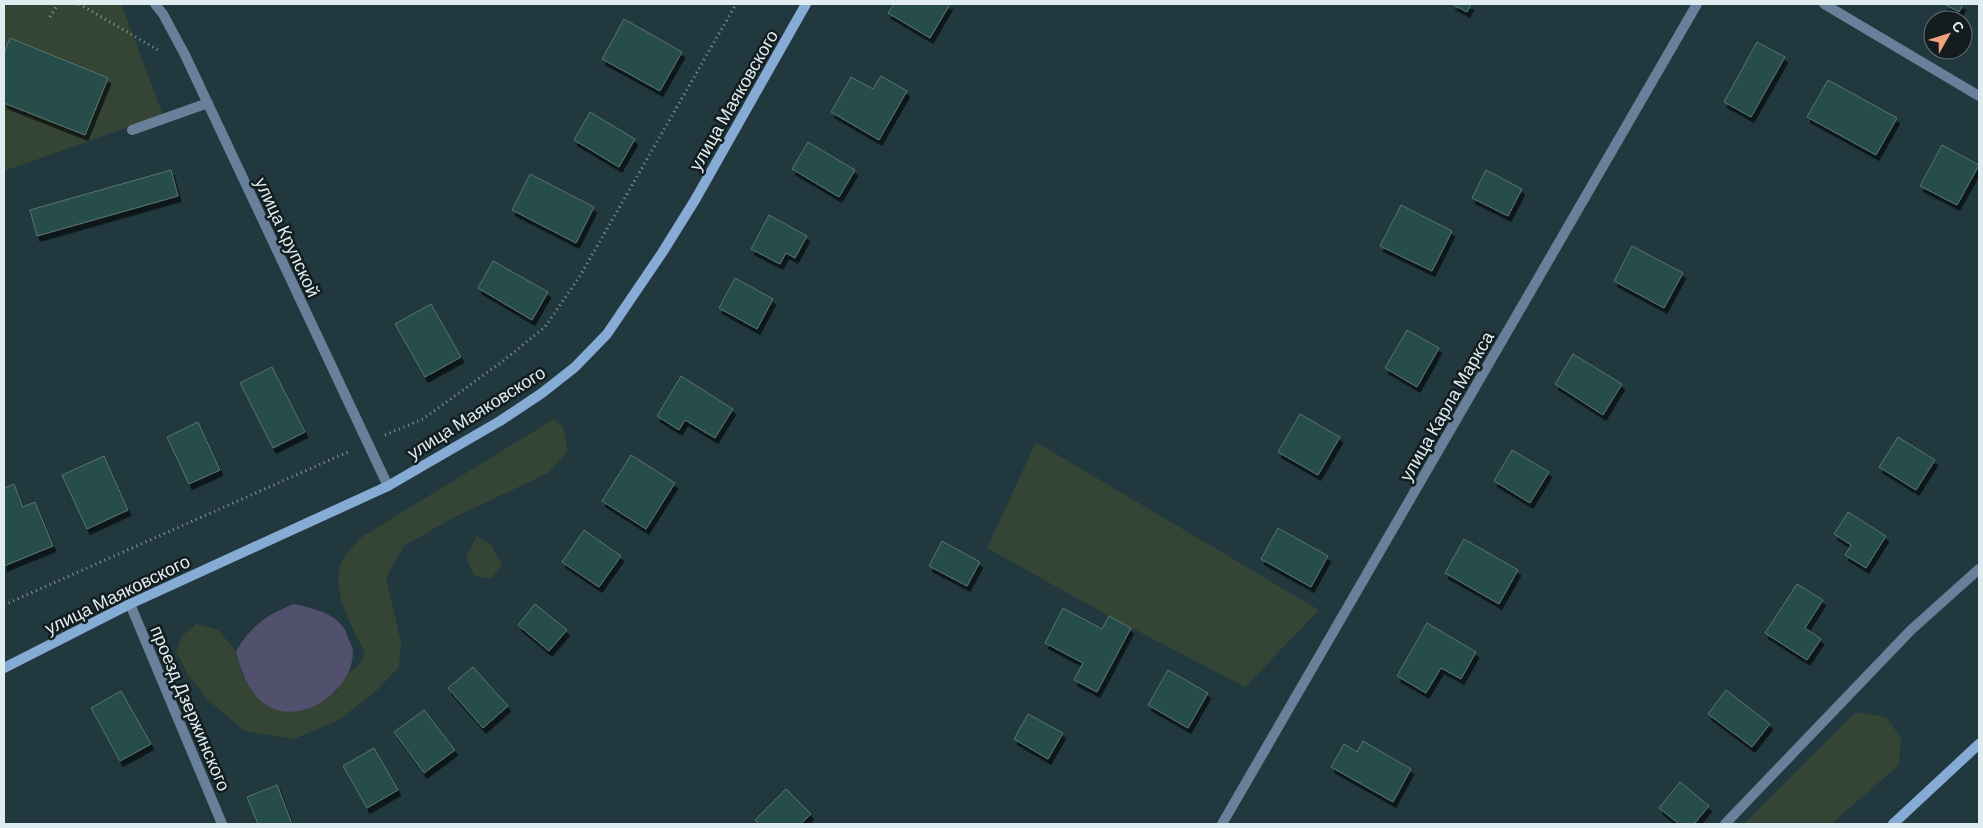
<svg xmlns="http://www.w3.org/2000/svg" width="1983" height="828" font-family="Barlow,sans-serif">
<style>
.green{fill:#344536}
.water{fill:#51506d}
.building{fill:#264e49;stroke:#5a7470;filter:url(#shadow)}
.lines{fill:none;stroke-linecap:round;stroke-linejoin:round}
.path{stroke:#899ba0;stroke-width:3;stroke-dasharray:1 4;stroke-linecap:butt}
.lane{stroke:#69809a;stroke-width:10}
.street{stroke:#69809a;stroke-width:10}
.secondary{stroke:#86abd4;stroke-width:10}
.labels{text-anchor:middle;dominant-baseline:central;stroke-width:5;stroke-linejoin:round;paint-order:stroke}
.street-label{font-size:18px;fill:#dfedf1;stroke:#131d20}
</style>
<defs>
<filter id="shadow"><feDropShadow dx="3" dy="5.5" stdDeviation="0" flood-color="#0009"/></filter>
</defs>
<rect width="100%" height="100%" fill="#21383e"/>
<!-- green -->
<path class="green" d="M4,4H117L122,6L163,115L4,171Z
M554,419L563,427L568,451L548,473L451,519L404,546L386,578L401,642L399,667L377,690L339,720L294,739L245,731L209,701L188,675L176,651L182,636L196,624L218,630L236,651L242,674L260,699L274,709L294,711L314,706L336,692L347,674L359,665L365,653C353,629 330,590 341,563C344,555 354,546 360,538Z
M1036,442L1319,610L1245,687L1109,616L987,548Z
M477,536L492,546L502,565L491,579L474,576L466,557Z
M1856,712L1886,717L1901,738L1899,765L1831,824H1744Z"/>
<!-- water -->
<path class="water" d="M294,604C311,608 333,612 344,628C346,630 347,635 348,638C350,642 353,648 353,653C352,688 309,722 274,709C251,700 241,672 236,651C252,625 266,615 294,604Z"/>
<!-- building -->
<path class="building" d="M894,4H950L930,38L888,13Z
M1452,4H1471L1467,12Z
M1944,4H1963L1959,12Z
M624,19L682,52L660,91L602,59Z
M10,38L108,78L85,135L4,103V53Z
M1757,42L1785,57L1751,117L1724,102Z
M881,76L907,91L879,140L831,112L851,77L873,89Z
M1828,80L1897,118L1876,155L1807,117Z
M590,112L635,139L619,167L574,140Z
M808,142L855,170L839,197L792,169Z
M1942,145L1979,165L1957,205L1920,186Z
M171,170L178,196L37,236L30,210Z
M1486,170L1522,189L1508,216L1472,198Z
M530,174L594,207L576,243L512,210Z
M1401,205L1452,231L1432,271L1380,246Z
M769,215L807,236L795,258L786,253L780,264L751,249Z
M1632,246L1683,273L1664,308L1614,281Z
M493,261L548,292L532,320L478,288Z
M735,278L773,299L757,329L719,308Z
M431,304L461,357L425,377L395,324Z
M1407,330L1439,348L1417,387L1385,368Z
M1573,354L1622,384L1603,415L1555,384Z
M272,367L305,432L273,448L240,383Z
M681,376L733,409L715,438L685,420L679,430L657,416Z
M1300,414L1340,437L1318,475L1278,452Z
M198,422L220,470L189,484L167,437Z
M1898,437L1935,460L1916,490L1879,467Z
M1512,450L1549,472L1530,503L1494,481Z
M631,455L675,483L646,529L602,501Z
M104,456L128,510L87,529L62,475Z
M14,484L23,507L35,502L53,546L4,566V488Z
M1848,512L1886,536L1866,568L1845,555L1851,545L1834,534Z
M1278,528L1328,556L1311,587L1261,559Z
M584,530L621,556L599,587L562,562Z
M1464,539L1518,570L1499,604L1445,573Z
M942,541L980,562L967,586L929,566Z
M1797,584L1823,600L1805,628L1821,639L1807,660L1765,633Z
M535,604L567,630L549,651L518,625Z
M1063,608L1102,629L1109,616L1131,628L1097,692L1074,680L1083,663L1045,643Z
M1427,623L1476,652L1461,679L1441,668L1426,693L1397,676Z
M473,667L508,706L483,728L448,688Z
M1168,670L1208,693L1188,728L1148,705Z
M1726,690L1770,724L1752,747L1708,714Z
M121,691L151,744L120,761L91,708Z
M424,710L455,750L424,773L394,732Z
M1028,714L1063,733L1048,759L1014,739Z
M1363,741L1411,769L1393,802L1331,767L1344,744L1357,752Z
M374,748L398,790L367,808L343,766Z
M1680,782L1709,806L1694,824H1679L1659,808Z
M277,785L292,824H258L247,797Z
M786,789L811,814L801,824H759L755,820Z"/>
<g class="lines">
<!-- path -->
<path class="path" d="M79,4L158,50
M50,17L58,4
M385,435L423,419L503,361L545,327L580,276L736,4
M4,605L350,451"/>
<!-- lane -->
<path class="lane" d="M132,130L208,103"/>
<!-- street -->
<path class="street" d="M155,4L163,14L185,55L388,486
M1824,4L1979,96
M130,604L222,824
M1222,824L1697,4
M1725,824L1911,630L1979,569"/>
<!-- secondary -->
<path class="secondary" d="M4,668L130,604L388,486L500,421L542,393L575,367L607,334L662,253L695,200L806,4
M1893,824L1979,744"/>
</g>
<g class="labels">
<!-- street labels -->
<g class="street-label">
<text transform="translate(733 100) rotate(-60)">улица Маяковского</text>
<text transform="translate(288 237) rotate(65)">улица Крупской</text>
<text transform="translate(1446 406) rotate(-60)">улица Карла Маркса</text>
<text transform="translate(476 412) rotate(-32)">улица Маяковского</text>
<text transform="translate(117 594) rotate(-26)">улица Маяковского</text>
<text transform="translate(191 708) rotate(67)">проезд Дзержинского</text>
</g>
</g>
<!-- border -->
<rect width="1983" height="828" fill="none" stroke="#dfedf1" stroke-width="10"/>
<!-- north arrow -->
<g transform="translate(1948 35) rotate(51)"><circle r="24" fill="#131d20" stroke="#657074"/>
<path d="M0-4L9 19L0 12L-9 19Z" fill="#f1a27b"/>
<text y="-8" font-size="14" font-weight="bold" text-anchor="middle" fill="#dfedf1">С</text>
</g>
</svg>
